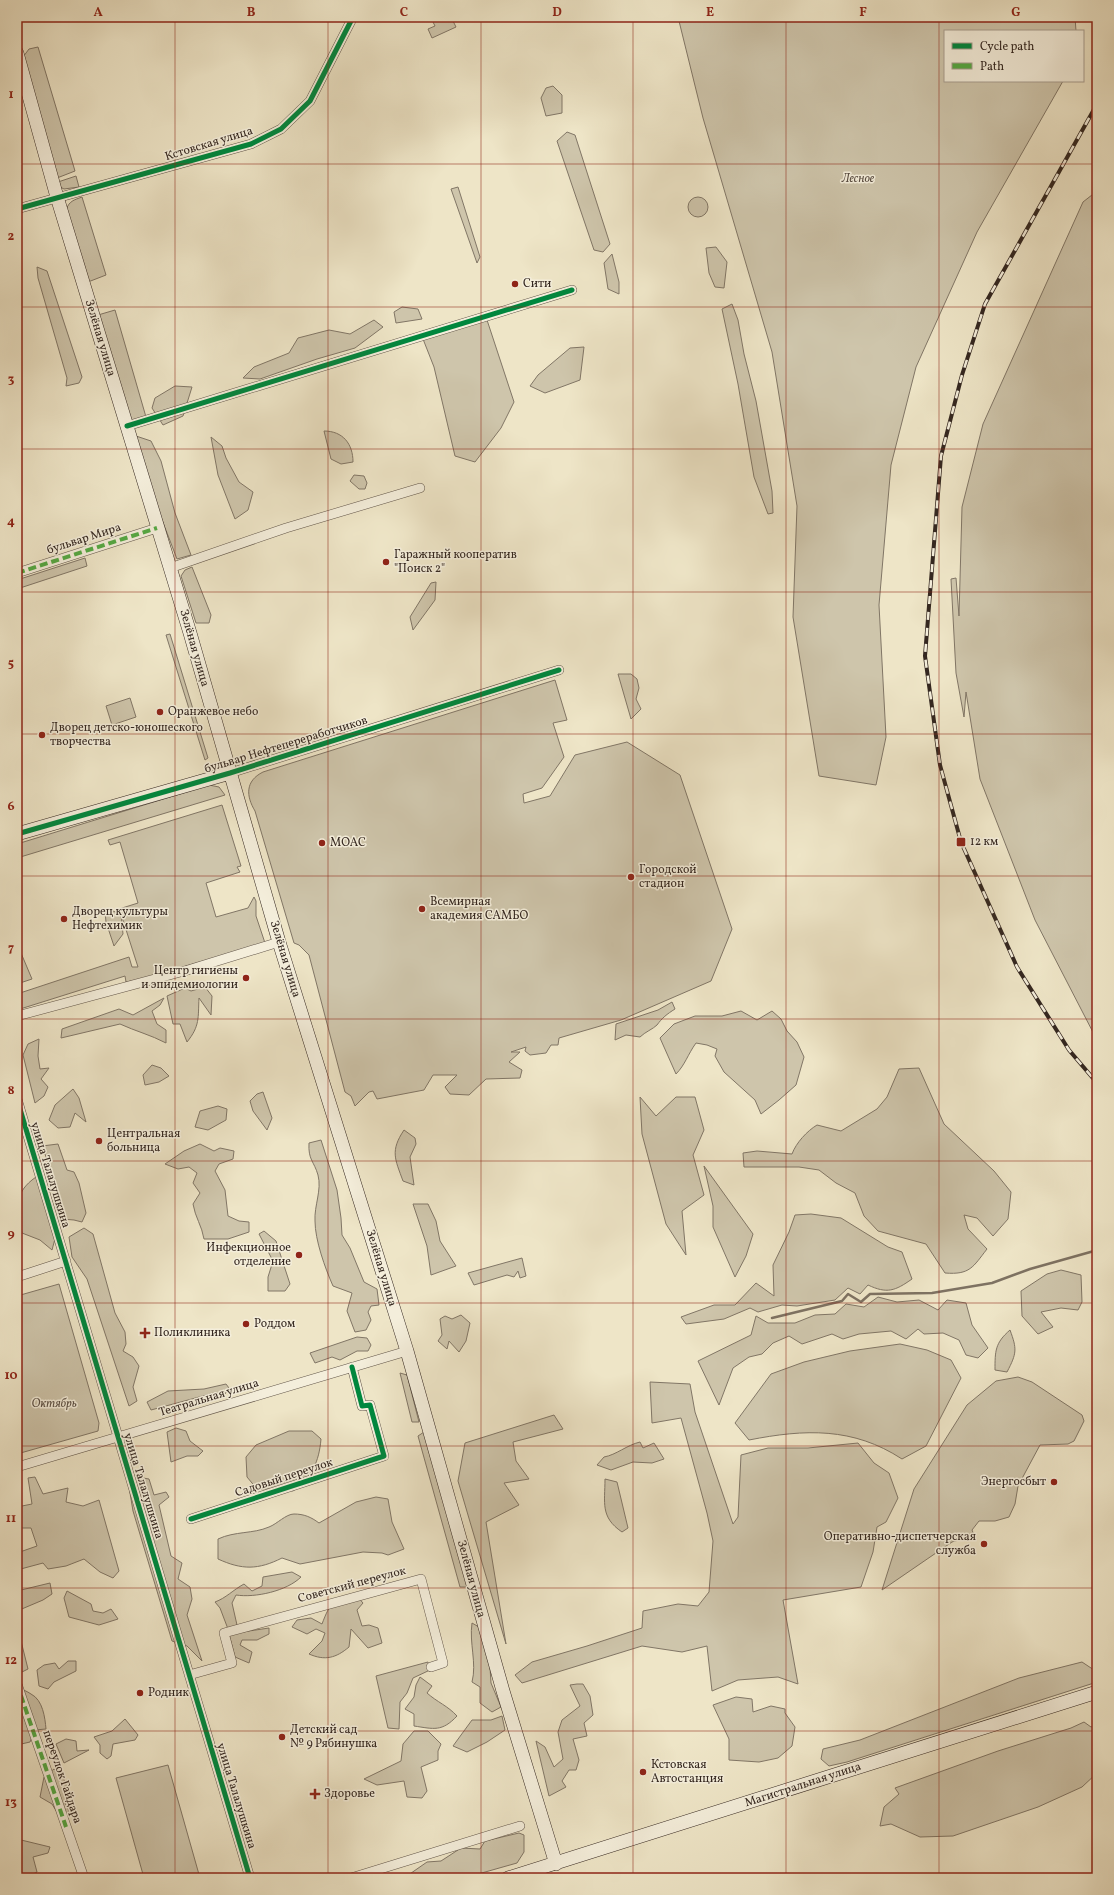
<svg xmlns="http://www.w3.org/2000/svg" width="1114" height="1895" font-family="Vollkorn,serif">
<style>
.green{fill:#cec5ab;stroke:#817666}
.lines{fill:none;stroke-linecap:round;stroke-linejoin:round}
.stream{stroke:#7e7262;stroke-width:2.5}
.street-casing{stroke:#62564a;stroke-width:10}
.secondary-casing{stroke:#342720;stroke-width:14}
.street{stroke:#f4eedb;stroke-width:9}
.secondary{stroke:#f4eedb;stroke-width:13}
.rail-casing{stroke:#342720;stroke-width:4}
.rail{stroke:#f4eedb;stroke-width:2.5;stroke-dasharray:8;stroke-linecap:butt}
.quiet{stroke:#54aa43;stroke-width:4;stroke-dasharray:8 4;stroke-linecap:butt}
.cycleway-casing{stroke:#f4eedb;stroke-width:8}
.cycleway{stroke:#00873e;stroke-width:5}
.grid{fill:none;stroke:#8f2418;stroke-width:1;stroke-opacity:0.55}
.poi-dot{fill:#8f2418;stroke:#f4eedb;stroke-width:1.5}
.labels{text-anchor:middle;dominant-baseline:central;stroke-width:3;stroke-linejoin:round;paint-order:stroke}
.street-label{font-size:12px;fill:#342720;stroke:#f4eedb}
.park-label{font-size:12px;font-style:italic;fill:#5a4e43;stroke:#f4eedb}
.poi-label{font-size:12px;fill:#342720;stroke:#f4eedb;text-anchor:start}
.neatline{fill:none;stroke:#8f2418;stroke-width:1.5}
.grid-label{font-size:13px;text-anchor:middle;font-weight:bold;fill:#8f2418}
</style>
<rect width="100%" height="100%" fill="#eee5c7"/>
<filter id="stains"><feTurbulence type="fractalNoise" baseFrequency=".005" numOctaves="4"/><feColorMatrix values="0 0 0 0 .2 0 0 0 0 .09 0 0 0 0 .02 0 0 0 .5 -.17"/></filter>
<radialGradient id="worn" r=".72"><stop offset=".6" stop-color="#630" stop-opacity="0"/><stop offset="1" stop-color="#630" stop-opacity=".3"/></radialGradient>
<!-- green -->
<path class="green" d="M434,17H451L456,27L432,38L428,29L435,26L431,18Z
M678,17H1075L1076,31H945V81H1063L977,232L916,367L891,465L879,605L886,737L876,785L819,776L793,617L797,506L772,352L703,118Z
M38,47L75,171L57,178L23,57L29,49Z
M553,86L562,95V113L546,116L541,98L546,88Z
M567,132L575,135L610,244L603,252L594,250L557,141Z
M76,176L79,187L64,189L60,187L58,182Z
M458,187L480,257L477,263L451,189Z
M1097,191V1040L1035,920L980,779L966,692L964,717L956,673L951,579L956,578L959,616L962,507L983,424L1083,202Z
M688 207a10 10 0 1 1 20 0a10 10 0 1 1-20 0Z
M82,197L106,275L88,282L66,210C69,201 74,200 82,197Z
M716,247L727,262L724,288L715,287L709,273L706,248Z
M612,254L619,282V294L608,289L604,263Z
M37,267L47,271L82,377L79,383L66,386L67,378L38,278Z
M732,304L738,320L744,354L756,401L772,491L773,513L768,514L754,477L738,384L722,309Z
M402,307L418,309L422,319L396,323L394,312Z
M115,310L146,417L132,420L128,416L98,315Z
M374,320L383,327L355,348L317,359L260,379L243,378L254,367L289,353L298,338L329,330L350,334Z
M487,320L514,402L501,428L475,462L455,456L434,367L423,339Z
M584,347L580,380L545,393L530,386L538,375L570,348Z
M175,386L192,387L183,416L163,425L152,408L155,398Z
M324,431C343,431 353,444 353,462L341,464L331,459Z
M136,436L151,441L161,461L175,513L191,555L177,559L159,512Z
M211,437L222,446L226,458L239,482L253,492L248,510L235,519L218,475Z
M354,475L364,476L367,483L365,489H359L350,481Z
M85,558L87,566L17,589V580Z
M192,567L211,615L209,623H196L181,576L185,570Z
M436,582L435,600L413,630L410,617L431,583Z
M170,634L208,758L205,760L166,635Z
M618,674H631L637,679L639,688L636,699L641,709L631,719Z
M555,680L567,720L553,723L564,757L542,788L523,794L524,803L550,796L575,755L627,742L680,775L732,929L711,981L621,1020L559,1038L558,1045H551L546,1053L530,1055L525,1051L526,1047L511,1052H520L509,1062L522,1070L520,1078L486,1079L469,1095L450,1094L445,1087L457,1075H433L424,1090L377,1099L373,1091L369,1092L355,1106L351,1096L345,1092L309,955L299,945L294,943L255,811C246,796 245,781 263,772Z
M130,698L136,717L112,725L106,706Z
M209,785L219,787L225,795L17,858V844Z
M222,805L241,866L237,867L240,872L206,883L216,917L248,908L254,897L256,901V916L265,943L142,979L126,982L125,976L17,1010V994L129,957L132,967H138L121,914L123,934L114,946L106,922L105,912L113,911L120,914L119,909L138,903L120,842L110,845L108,840Z
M21,953L32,979L17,984V969Z
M205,987L212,996L211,1015L199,998C198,1018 200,1026 187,1042L180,1024H173L167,996L185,988L191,991Z
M164,998L160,1005L152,1011L157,1024L166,1030V1043C151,1035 135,1031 120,1024L61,1038L62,1029L119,1009L133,1015Z
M672,1002L675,1009C667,1014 662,1018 657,1025C653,1029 645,1032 640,1037L626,1035L615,1040L616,1024L658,1010Z
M741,1011L757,1020L772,1011L781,1019L787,1031L797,1042L804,1057L796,1085L779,1100L761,1114L755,1100L724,1072L715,1056L717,1049L707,1045L696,1043C688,1054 685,1065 676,1074L660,1038L674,1024L695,1016H722Z
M39,1039L38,1056L40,1069L49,1068L41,1079L48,1087L44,1096L35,1103L23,1055L28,1044Z
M152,1065L161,1068L169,1076L159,1082L145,1085L143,1075Z
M919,1068L944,1124L994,1171L1011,1192L1008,1219L993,1236L977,1218L964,1215L968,1229L987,1249C973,1267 970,1275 945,1273L926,1244L878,1231L864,1216L855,1193L836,1183L819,1170L799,1167H744L743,1153L757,1151L792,1154C796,1143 807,1131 817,1125L841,1131L877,1109L887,1097L899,1069Z
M73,1089L79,1098L86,1122L75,1113L70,1127L58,1128L49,1120L55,1105Z
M263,1092L272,1118L267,1130L253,1111L250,1101L257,1094Z
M640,1097L656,1116L676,1097H695L704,1130L693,1155L704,1195L682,1211L686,1255L666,1224L642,1134Z
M218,1106L227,1109L226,1120L208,1130L195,1127L200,1111Z
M404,1130L415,1138L416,1144L410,1157L414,1185L403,1181C395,1159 390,1151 404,1130Z
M321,1140L337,1190L341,1218L342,1235L350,1248L364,1282L377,1289L379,1305L371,1306L368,1312L371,1320L366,1330L355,1332L347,1311L352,1293L333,1286C325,1268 315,1240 315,1221C314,1206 322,1190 318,1175C314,1161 308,1160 309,1143Z
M58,1144L67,1170L74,1172L79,1183L86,1213L82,1222L74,1220L62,1219L53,1176L42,1146Z
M200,1144L214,1151L220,1148L234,1151L233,1159L219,1164L215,1171L225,1190L228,1216L239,1221L249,1222V1232L228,1239H204C202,1226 195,1217 193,1204L200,1193L193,1183L197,1173L189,1167L178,1169L165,1164L184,1151Z
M704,1166L753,1234L746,1256L735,1277L713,1227V1206Z
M36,1177L56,1235L52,1250L40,1240L22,1233C17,1208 13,1193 36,1177Z
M413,1204H428L436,1221L440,1241L456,1266L431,1275L427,1246Z
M811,1214L841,1218L888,1247L902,1252L912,1279C895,1291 887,1294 868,1285L860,1294L848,1288L835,1300L797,1306L782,1305L758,1312L750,1308L724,1319L686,1324L681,1317L714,1305H735L756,1283L774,1296L773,1265L789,1232L795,1215Z
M84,1228L93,1234L115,1313L125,1332L126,1344L123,1351L133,1357L139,1366L133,1387L137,1401L129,1406L87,1279L72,1257L69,1237Z
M264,1231L276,1241L290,1284L285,1291H268V1277L273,1261L259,1234Z
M522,1258L526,1276L520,1278L518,1271L514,1277L507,1275L474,1285L468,1273Z
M1061,1270L1081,1275L1082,1302L1078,1310L1061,1308L1041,1312L1053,1327L1038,1334L1022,1316L1021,1291L1047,1274Z
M59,1284L99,1423L98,1431L17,1454V1296Z
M878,1297L897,1302L919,1300L938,1310L947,1300L966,1303L972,1325L988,1348L978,1358L966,1355L959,1340L943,1333L924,1334L918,1329L906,1339L891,1331L859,1334L843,1339L832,1334L802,1344L789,1336L773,1343L762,1354L749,1357L733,1368L719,1405L698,1361L751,1335L756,1316L768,1323H795L815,1315L835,1314L846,1304L864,1307Z
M461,1315L470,1323L466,1341L459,1352L449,1341L447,1349L438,1341L442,1335L440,1319L445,1316L452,1319Z
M1010,1330C1017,1349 1017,1353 1007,1372L995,1370C995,1351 995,1343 1010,1330Z
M357,1337L367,1338L371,1345L368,1351H357L340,1360L332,1357L315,1363L310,1353Z
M900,1344L927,1350L951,1360L961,1378L926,1446L902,1459C853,1427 805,1429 749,1440L735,1423L771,1374L804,1362L850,1351Z
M400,1373L407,1375L419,1422H412Z
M1018,1377L1032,1382L1082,1415L1084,1421L1074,1441L1068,1444L1040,1445L1018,1486L1015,1504L1009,1517L995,1521H979L972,1530L974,1535L952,1542L882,1590L914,1489L967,1405L996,1381Z
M650,1382L690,1384L695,1412L733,1524L738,1517L741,1455L768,1448H808L858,1443L874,1463L889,1473L898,1498L886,1522L877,1527L873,1552L861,1587L783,1600L798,1684L778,1677L738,1680L712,1691L707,1646L682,1652L642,1646L522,1683L515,1675L532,1662L587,1646L642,1628L643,1611L678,1604L698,1606L709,1592L713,1541L707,1513L681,1418L652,1423Z
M226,1384L229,1388L225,1394L214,1393L151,1410L147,1402L168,1391L204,1389Z
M554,1415L563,1429L513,1442L516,1461L529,1479L504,1483L519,1505L486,1522L506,1644L458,1481L465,1443Z
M176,1428L186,1431L190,1441L203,1451L198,1456H187L171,1462L167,1432Z
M289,1431H312L321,1439C319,1462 312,1477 293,1491L283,1489H257L247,1477L246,1457L256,1445Z
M424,1432L468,1587H460L418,1436Z
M640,1442L643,1448L654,1443L664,1459L652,1463L633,1462L611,1470L597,1465L604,1457C616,1455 627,1445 640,1442Z
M35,1477L43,1494L68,1488L66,1502L83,1506L99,1500L119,1571L113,1578L100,1572L84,1559L66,1566L48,1569L43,1563L17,1570V1553L37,1546L31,1528H17V1507L32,1504L28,1478Z
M137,1477L149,1479L154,1495L166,1492L169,1497L159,1505L171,1556L182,1563L178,1579L190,1587L192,1599L187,1615L202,1661L187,1646L172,1641L133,1511L128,1481Z
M605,1479L617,1482L628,1528L622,1532C600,1517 605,1503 605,1479Z
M376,1497L388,1499L392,1522L404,1549L388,1555L382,1553L363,1552L300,1564L282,1558C258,1570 242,1570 218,1559V1539C235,1531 253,1534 269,1527C277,1524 286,1514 294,1514C304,1514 311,1517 319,1523L356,1502Z
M292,1572L301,1577C287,1591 255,1598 236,1595L232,1603L237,1625L228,1629L220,1608L215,1602C226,1598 233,1590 244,1584L252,1591L262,1586L263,1577Z
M50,1583L52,1594L43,1600L17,1611V1591Z
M67,1591L91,1604L93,1611L103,1613L111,1609L118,1619L99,1625L69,1617L64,1598Z
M355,1594L363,1603L357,1610L362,1626L369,1625L378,1628L382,1643L368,1648L351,1629L349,1647C336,1658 325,1661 309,1654L322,1641L325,1633L316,1629L307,1634L292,1627L297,1620L311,1618L322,1624C330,1603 333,1599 355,1594Z
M472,1623L479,1627L490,1667L491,1683L501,1707L492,1712L480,1703V1687L472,1682C477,1663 469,1643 472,1623Z
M17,1625L28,1669L20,1673L17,1672Z
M269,1628V1634L257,1640H242L240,1645L252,1652L249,1663L235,1657L229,1634Z
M68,1661H76V1671L54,1682L48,1689L39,1686L37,1670L44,1665L55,1663L59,1669Z
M428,1662L430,1670L413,1678L407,1693L400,1702L399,1729L388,1728L376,1676Z
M1082,1662L1097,1672L1094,1683L847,1762L829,1766L821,1759L823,1749L860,1740L1019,1678Z
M420,1677L432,1686L427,1693C437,1702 448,1706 457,1716C442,1732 434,1729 414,1726V1714L405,1709L414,1697L416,1685Z
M577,1684H583L590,1696L593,1715L584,1723L587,1736L573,1739L579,1760L576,1770H569L562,1781L566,1787L549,1796L536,1741L545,1747L554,1767L563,1759L558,1732L562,1720L580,1706L570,1685Z
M17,1686C22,1690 27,1691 31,1694C43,1700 45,1718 46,1729L35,1730L30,1742L17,1745Z
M736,1697L752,1699L753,1712L771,1706L785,1709V1713L795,1727L792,1746L778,1758L759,1762L729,1760V1739L713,1705Z
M502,1716L505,1730L487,1742L467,1752L453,1746L472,1720H491Z
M125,1719L138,1735L135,1740L113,1744L111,1756L107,1759L100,1753V1745L94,1737L112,1731Z
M1084,1722L1091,1727L1097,1725V1773L1082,1787L1038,1807L953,1836L920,1837L891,1824L880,1826L884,1807L899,1794L895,1788L998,1751L1071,1728Z
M414,1731H428L441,1744L438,1751V1760L421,1767L427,1791L422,1798L407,1797L404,1781L377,1785L364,1779L401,1761L403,1744Z
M66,1739L76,1741L77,1751L89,1750L64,1763L56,1744Z
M168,1765L200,1878H144L116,1778Z
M54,1769C66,1778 70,1789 65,1803L69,1811L68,1818L61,1819L52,1804L40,1797L44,1777Z
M519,1833L524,1835V1852L517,1863L464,1878H404L427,1862L441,1861L461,1848L480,1849L485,1841Z
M17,1839L50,1847L48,1853L33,1857L37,1872L28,1877L17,1873Z"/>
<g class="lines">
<!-- stream -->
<path class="stream" d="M772,1318L842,1301L848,1294L861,1302L870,1294L932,1293L992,1283L1030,1269L1094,1251L1097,1240"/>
<!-- street casing -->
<g class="street-casing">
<path id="street" d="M17,209L251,144L281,129L310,101L353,17
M127,426L572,290
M170,568L286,528L420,488
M17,573L157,528
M230,773L559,670
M17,1016L188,970L279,942
M17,1099L250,1878
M17,1277L66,1261
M17,1467L407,1351
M191,1519L384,1456L370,1405L362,1406L352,1367
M189,1675L232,1663L224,1633L421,1579L443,1663L431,1667
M17,1684L84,1878
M351,1878L520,1826"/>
</g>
<!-- secondary casing -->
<g class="secondary-casing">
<path id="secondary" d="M17,53L57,197L190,633L279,942L407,1351L503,1691L556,1864
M17,834L230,773
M508,1878L1097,1692"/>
</g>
<!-- street -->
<use href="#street" class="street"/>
<!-- secondary -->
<use href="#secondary" class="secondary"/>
<!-- rail casing -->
<g class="rail-casing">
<path id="rail" d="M1097,104L985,304L962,375L941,456L925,656L940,765L961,842L1017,967L1069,1050L1097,1083"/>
</g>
<!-- rail -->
<use href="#rail" class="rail"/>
<!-- quiet -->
<path class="quiet" d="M17,573L157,528
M17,1684L66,1827"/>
<!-- cycleway casing -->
<g class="cycleway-casing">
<path id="cycleway" d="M17,209L251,144L281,129L310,101L353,17
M127,426L572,290
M17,834L230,773L559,670
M17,1099L250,1878
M191,1519L384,1456L370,1405L362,1406L352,1367"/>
</g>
<!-- cycleway -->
<use href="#cycleway" class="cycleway"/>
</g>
<!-- grid -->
<path class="grid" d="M175,17V1878M328,17V1878M481,17V1878M633,17V1878M786,17V1878M939,17V1878M17,164H1097M17,307H1097M17,449H1097M17,592H1097M17,734H1097M17,876H1097M17,1019H1097M17,1161H1097M17,1303H1097M17,1446H1097M17,1588H1097M17,1731H1097"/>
<!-- markers -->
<g class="poi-dot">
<circle cx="515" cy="284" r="4"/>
<circle cx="386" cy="562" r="4"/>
<circle cx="160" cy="712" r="4"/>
<circle cx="42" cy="735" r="4"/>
<rect x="956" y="837" width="10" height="10" rx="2"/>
<circle cx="322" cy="843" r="4"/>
<circle cx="631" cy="877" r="4"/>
<circle cx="422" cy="909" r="4"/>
<circle cx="64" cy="919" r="4"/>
<circle cx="246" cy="978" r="4"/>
<circle cx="99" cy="1141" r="4"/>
<circle cx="299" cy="1255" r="4"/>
<circle cx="246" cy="1324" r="4"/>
<path d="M143 1327h4v4h4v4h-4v4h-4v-4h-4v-4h4z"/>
<circle cx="1054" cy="1482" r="4"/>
<circle cx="984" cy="1544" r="4"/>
<circle cx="140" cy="1693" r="4"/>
<circle cx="282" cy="1737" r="4"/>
<circle cx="643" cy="1772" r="4"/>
<path d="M313 1788h4v4h4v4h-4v4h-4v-4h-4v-4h4z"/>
</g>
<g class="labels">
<!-- street labels -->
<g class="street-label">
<text transform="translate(209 144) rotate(-17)">Кстовская улица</text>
<text transform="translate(100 338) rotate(73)">Зелёная улица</text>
<text transform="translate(84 539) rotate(-18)">бульвар Мира</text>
<text transform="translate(194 648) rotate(74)">Зелёная улица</text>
<text transform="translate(286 745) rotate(-17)">бульвар Нефтепереработчиков</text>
<text transform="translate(285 959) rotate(73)">Зелёная улица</text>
<text transform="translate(50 1175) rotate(73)">улица Талалушкина</text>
<text transform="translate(381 1268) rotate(73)">Зелёная улица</text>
<text transform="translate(209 1398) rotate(-17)">Театральная улица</text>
<text transform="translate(284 1478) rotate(-18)">Садовый переулок</text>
<text transform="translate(143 1486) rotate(73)">улица Талалушкина</text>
<text transform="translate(471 1579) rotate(75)">Зелёная улица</text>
<text transform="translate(352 1585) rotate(-15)">Советский переулок</text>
<text transform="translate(62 1777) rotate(71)">переулок Гайдара</text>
<text transform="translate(803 1785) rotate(-18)">Магистральная улица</text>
<text transform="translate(236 1796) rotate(73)">улица Талалушкина</text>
</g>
<!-- park labels -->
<g class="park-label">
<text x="858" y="179">Лесное</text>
<text x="54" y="1404">Октябрь</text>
</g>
<!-- poi labels -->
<g class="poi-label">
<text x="523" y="284">Сити</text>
<text x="394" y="555">Гаражный кооператив<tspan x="394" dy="14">"Поиск 2"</tspan></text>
<text x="168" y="712">Оранжевое небо</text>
<text x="50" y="728">Дворец детско-юношеского<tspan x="50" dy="14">творчества</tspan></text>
<text x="970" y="842">12 км</text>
<text x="330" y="843">МОАС</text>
<text x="639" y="870">Городской<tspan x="639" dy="14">стадион</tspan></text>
<text x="430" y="902">Всемирная<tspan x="430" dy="14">академия САМБО</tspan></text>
<text x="72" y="912">Дворец культуры<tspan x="72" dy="14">Нефтехимик</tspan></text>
<text x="238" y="971" text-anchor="end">Центр гигиены<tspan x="238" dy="14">и эпидемиологии</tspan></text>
<text x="107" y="1134">Центральная<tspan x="107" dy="14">больница</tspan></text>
<text x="291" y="1248" text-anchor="end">Инфекционное<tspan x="291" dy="14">отделение</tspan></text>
<text x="254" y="1324">Роддом</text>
<text x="154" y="1333">Поликлиника</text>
<text x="1046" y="1482" text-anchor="end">Энергосбыт</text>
<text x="976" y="1537" text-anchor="end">Оперативно-диспетчерская<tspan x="976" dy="14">служба</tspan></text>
<text x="148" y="1693">Родник</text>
<text x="290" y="1730">Детский сад<tspan x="290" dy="14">№ 9 Рябинушка</tspan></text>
<text x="651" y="1765">Кстовская<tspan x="651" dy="14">Автостанция</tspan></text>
<text x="324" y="1794">Здоровье</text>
</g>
</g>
<!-- margin -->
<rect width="1114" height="1895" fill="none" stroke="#eee5c7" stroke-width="44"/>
<!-- legend -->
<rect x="944" y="30" width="140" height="52" fill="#f4eedb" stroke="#a79e90"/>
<rect x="952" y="43" width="20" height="6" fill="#00873e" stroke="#a79e90"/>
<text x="980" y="50" font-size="12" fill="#342720">Cycle path</text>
<rect x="952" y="63" width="20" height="6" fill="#54aa43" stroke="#a79e90"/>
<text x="980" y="70" font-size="12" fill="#342720">Path</text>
<rect x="22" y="22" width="1070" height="1851" class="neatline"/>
<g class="grid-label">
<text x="98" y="16">A</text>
<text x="251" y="16">B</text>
<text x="404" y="16">C</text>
<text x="557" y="16">D</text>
<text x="710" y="16">E</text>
<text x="863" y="16">F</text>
<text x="1016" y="16">G</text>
<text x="11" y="98">1</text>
<text x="11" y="240">2</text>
<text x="11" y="383">3</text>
<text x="11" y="525">4</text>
<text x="11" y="667">5</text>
<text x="11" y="810">6</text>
<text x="11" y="952">7</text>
<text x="11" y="1094">8</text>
<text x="11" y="1237">9</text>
<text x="11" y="1379">10</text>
<text x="11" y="1522">11</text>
<text x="11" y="1664">12</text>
<text x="11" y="1806">13</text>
</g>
<rect width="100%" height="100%" filter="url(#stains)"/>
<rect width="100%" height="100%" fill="url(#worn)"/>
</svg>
